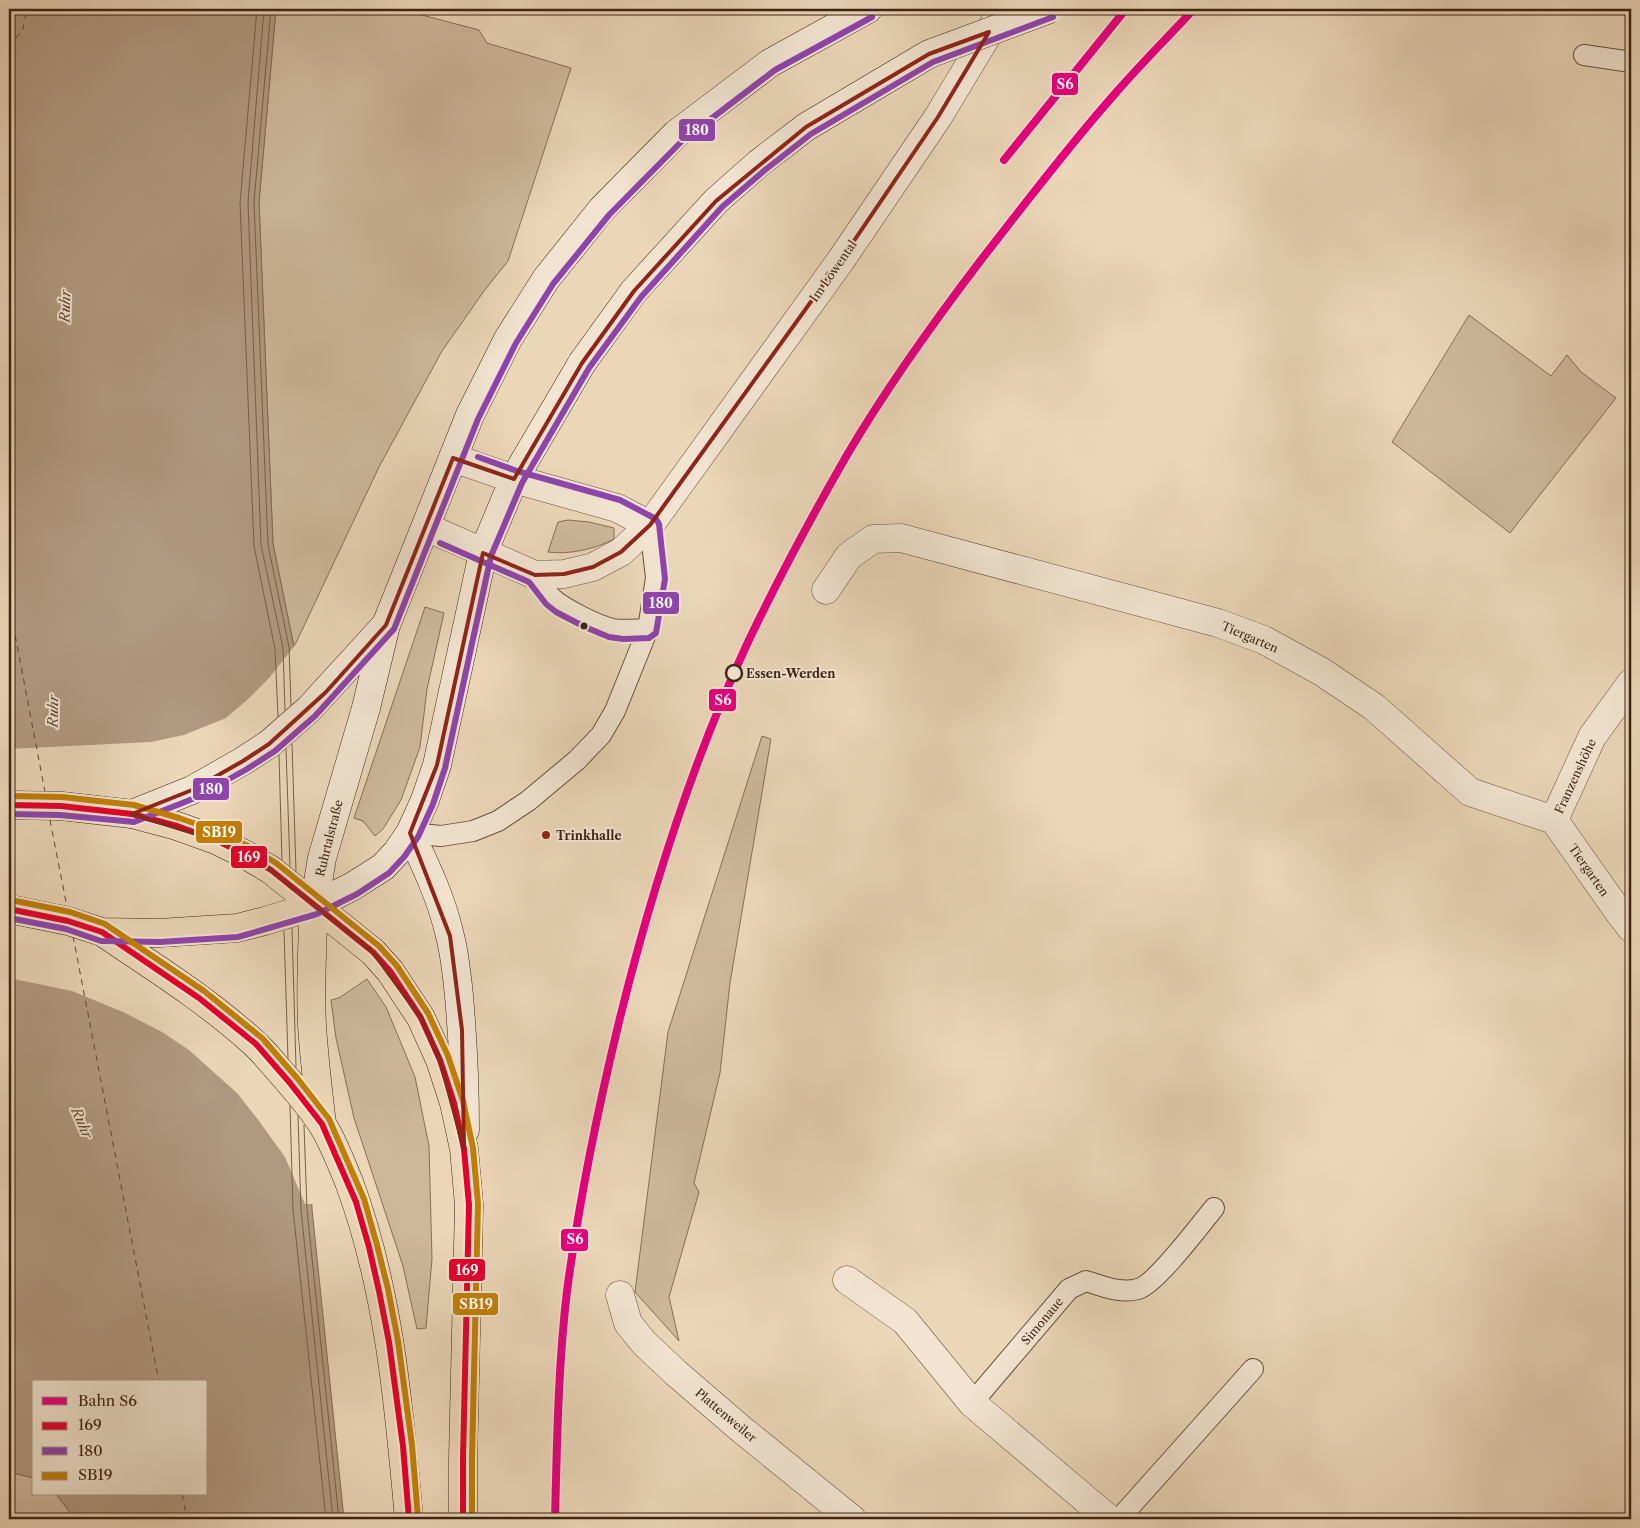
<svg xmlns="http://www.w3.org/2000/svg" width="1640" height="1528" font-family="'Libre Caslon Text',serif">
<style>
.green{fill:#ceb89c;stroke:#866e59}
.water{fill:#b19981;stroke:#836a56}
.pier{fill:#ebd6b8}
.lines{fill:none;stroke-linecap:round;stroke-linejoin:round}
.shore{stroke:#785e4c;stroke-width:1}
.ferry{stroke:#614636;stroke-width:1;stroke-dasharray:6 5;stroke-linecap:butt}
.lane-casing{stroke:#6a503e;stroke-width:22}
.street-casing{stroke:#6a503e;stroke-width:29}
.secondary-casing{stroke:#3f2316;stroke-width:29}
.primary-casing{stroke:#3f2316;stroke-width:29}
.lane{stroke:#f2e4d1;stroke-width:20}
.street{stroke:#f2e4d1;stroke-width:28}
.secondary{stroke:#f2e4d1;stroke-width:28}
.primary{stroke:#ebd6b8;stroke-width:28}
.secondary-bridge-casing{stroke:#3f2316;stroke-width:29;stroke-linecap:butt}
.secondary-bridge{stroke:#f2e4d1;stroke-width:28}
.bus-1-casing{stroke:#f2e4d1;stroke-width:10}
.bus-2-casing{stroke:#f2e4d1;stroke-width:10}
.bus-3-casing{stroke:#f2e4d1;stroke-width:10}
.bus-1{stroke:#e4002b;stroke-width:6}
.bus-2{stroke:#8e44ad;stroke-width:6}
.bus-3{stroke:#c07f07;stroke-width:6}
.rail-1-casing{stroke:#f2e4d1;stroke-width:11}
.rail-1{stroke:#e6007e;stroke-width:8}
.marked{fill:none;stroke:#8f2418;stroke-width:4;stroke-linejoin:round}
.bus-dot{fill:#3f2316;stroke:#f2e4d1;stroke-width:2}
.stop-dot{fill:#f2e4d1;stroke:#3f2316;stroke-width:2.5}
.poi-dot{fill:#8f2418;stroke:#f2e4d1;stroke-width:2}
.labels{text-anchor:middle;dominant-baseline:central;stroke-width:4;stroke-linejoin:round;paint-order:stroke}
.street-label{font-size:12px;fill:#3f2316;stroke:#f2e4d1}
.stop-label{font-size:12px;font-weight:bold;fill:#3f2316;stroke:#f2e4d1;text-anchor:start}
.poi-label{font-size:12px;font-weight:bold;fill:#3f2316;stroke:#f2e4d1;text-anchor:start}
.water-label{font-size:14px;font-style:italic;fill:#614636;stroke:#f2e4d1}
.line-badge{stroke:#f2e4d1;stroke-width:2}
.badge-label{font-size:14px;text-anchor:middle;font-weight:bold;fill:#fff}
</style>
<rect width="100%" height="100%" fill="#ebd6b8"/>
<filter id="stains"><feTurbulence type="fractalNoise" baseFrequency=".004" numOctaves="4"/><feColorMatrix values="0 0 0 0 .2 0 0 0 0 .09 0 0 0 0 .02 0 0 0 .5 -.17"/></filter>
<radialGradient id="worn" r=".72"><stop offset=".6" stop-color="#630" stop-opacity="0"/><stop offset="1" stop-color="#630" stop-opacity=".3"/></radialGradient>
<!-- green -->
<path class="green" d="M276,9H399L479,30L487,43L571,68L508,261L484,291L442,351L379,467L294,647L273,544L259,202Z
M1469,315L1551,376L1567,355L1581,372L1616,398L1510,533L1392,442Z
M568,520L589,522L614,528V539C595,549 569,555 548,552L558,522Z
M425,607L444,613L427,689L420,747L401,800L383,829L375,836L363,821L354,818Z
M762,736L771,739L730,983L720,1073L694,1183L699,1192L669,1297L679,1341L635,1292L668,1032Z
M367,979L386,1007L415,1077L429,1146L432,1259L426,1328L417,1329L403,1266L354,1118L336,1038L331,1000L339,998Z
M9,1472L34,1478V1494H56L75,1519H9Z"/>
<!-- water -->
<path class="water" d="M9,9H276L259,202L273,544L294,647L312,1209L344,1519H75L56,1494H206V1382H34V1478L9,1472Z"/>
<!-- pier -->
<path class="pier" d="M296,644L297,647L314,1204H305L285,1157L259,1121L238,1094L189,1050L162,1032L123,1012L72,991L9,978V749L151,742L184,735L226,718L247,700L269,678Z"/>
<g class="lines">
<!-- shore -->
<path class="shore" d="M257,9L240,203L254,546L275,649L278,717
M264,9L248,202L261,545L283,648L285,710
M271,9L254,202L268,545L289,647L291,705
M292,744L296,871
M286,749L290,866
M279,755L282,860
M292,928L296,1067
M284,931L288,1058
M290,1106L293,1210L326,1519
M298,1116L301,1210L333,1519
M304,1125L307,1210L339,1519"/>
<!-- ferry -->
<path class="ferry" d="M9,47L23,29L27,9
M9,603L45,792
M50,820L67,907
M73,936L159,1382
M182,1494L187,1519"/>
<!-- lane casing -->
<g class="lane-casing">
<path id="lane" d="M1584,55L1631,62
M535,575C540,582 545,591 551,597C562,608 598,626 613,629C625,631 637,629 648,629
M410,833L441,836L473,831L498,821L528,801L577,760L601,735L615,711L648,629L656,578L650,525
M972,1403L1069,1289L1086,1281C1103,1286 1120,1294 1138,1289C1155,1285 1201,1224 1214,1208
M1119,1519L1253,1369"/>
</g>
<!-- street casing -->
<g class="street-casing">
<path id="street" d="M453,458L514,479L617,508L650,525
M426,527L535,575L564,574L593,567L621,552L650,525L841,260L938,117L1003,9
M826,590L849,556L873,539L901,538L1218,623L1264,640L1322,672L1374,707L1470,792L1554,820L1618,911L1631,928
M1554,820L1592,737L1631,683
M847,1280L905,1321L972,1403L1109,1519
M620,1295L628,1323L644,1343L676,1373L741,1429L852,1519"/>
</g>
<!-- secondary casing -->
<g class="secondary-casing">
<path id="secondary" d="M132,814L192,790L243,761L269,744L309,709L383,628
M410,833C426,866 442,900 450,936C455,955 457,976 459,996C463,1041 465,1085 465,1130
M314,906L322,858L366,708L386,625L470,415L508,339L546,279L602,209L676,134L770,63L868,9
M314,906L353,886L383,867L397,852L410,833L425,800L437,765L483,553L514,479L582,363"/>
</g>
<!-- primary casing -->
<g class="primary-casing">
<path id="primary" d="M9,805L61,806L132,814L177,826L216,840L246,855L271,870L373,952L390,971L421,1018L440,1060L454,1103L464,1149L469,1205L463,1458V1519
M314,906C312,945 310,985 312,1025C314,1058 318,1091 322,1124
M9,909L68,921L102,932L159,933L237,928L265,921L314,906
M102,932C154,967 208,1001 254,1043C263,1051 270,1060 277,1068C293,1086 309,1104 322,1124C333,1141 341,1163 349,1182C389,1289 399,1406 409,1519"/>
</g>
<!-- lane -->
<use href="#lane" class="lane"/>
<!-- street -->
<use href="#street" class="street"/>
<!-- secondary -->
<use href="#secondary" class="secondary"/>
<!-- primary -->
<use href="#primary" class="primary"/>
<!-- secondary-bridge casing -->
<g class="secondary-bridge-casing">
<path id="secondary-bridge" d="M582,363L634,291L716,201L759,163L806,127L929,54L1050,9"/>
</g>
<!-- secondary-bridge -->
<use href="#secondary-bridge" class="secondary-bridge"/>
<!-- bus-1 casing -->
<g class="bus-1-casing">
<path id="bus-1" d="M9,805L61,806L132,814L177,826L216,840L246,855L271,870L373,952L390,971L421,1018L440,1060L454,1103L464,1149L469,1205L463,1458V1519
M9,909L68,921L102,932L199,998L256,1044L290,1083L322,1124L356,1202L369,1247L379,1291L389,1342L403,1446L409,1519"/>
</g>
<!-- bus-2 casing -->
<g class="bus-2-casing">
<path id="bus-2" d="M440,543L529,582L546,604L556,612L585,627L609,637L623,639L649,638L656,633L665,579L659,524L656,519L620,500L517,471L478,457
M9,814L60,815L134,822L195,798L247,769L275,751L315,716L394,629L478,419L516,343L553,284L609,215L682,141L775,70L872,17
M9,918L66,929L101,941L160,942L238,937L317,914L357,894L389,873L404,857L418,837L433,804L445,768L491,556L522,483L589,368L641,297L722,207L765,170L811,134L933,62L1053,17"/>
</g>
<!-- bus-3 casing -->
<g class="bus-3-casing">
<path id="bus-3" d="M9,796L62,797L134,805L179,818L219,832L250,847L276,863L379,946L397,966L428,1013L448,1056L463,1101L473,1148L478,1204L472,1458V1519
M11,900L70,912L105,924L204,991L262,1038L297,1078L329,1119L364,1199L377,1245L388,1289L398,1341L412,1445L418,1518"/>
</g>
<!-- bus-1 -->
<use href="#bus-1" class="bus-1"/>
<!-- bus-2 -->
<use href="#bus-2" class="bus-2"/>
<!-- bus-3 -->
<use href="#bus-3" class="bus-3"/>
<!-- rail-1 casing -->
<g class="rail-1-casing">
<path id="rail-1" d="M1004,160L1126,9
M555,1519C557,1443 558,1367 567,1291C579,1202 597,1113 618,1026C650,895 691,764 748,642C778,579 812,516 847,455C887,387 933,323 981,260C1024,205 1067,148 1113,96C1139,66 1167,38 1194,9"/>
</g>
<!-- rail-1 -->
<use href="#rail-1" class="rail-1"/>
</g>
<!-- marked area -->
<path class="marked" d="M989,32L938,117L841,260L650,525L621,552L593,567L564,574L535,575L483,553L437,765L410,833L450,936L462,1030L464,1149L440,1060L421,1018L373,952L271,870L246,855L216,840L132,814L192,790L243,761L269,744L326,692L386,625L453,458L514,479L582,363L634,291L716,201L806,127L929,54Z"/>
<!-- markers -->
<circle class="bus-dot" cx="584" cy="626" r="4.5"/>
<circle class="stop-dot" cx="734" cy="673" r="8"/>
<circle class="poi-dot" cx="546" cy="835" r="5"/>
<g class="labels">
<!-- street labels -->
<g class="street-label">
<text transform="translate(833 271) rotate(-55)">Im Löwental</text>
<text transform="translate(1250 637) rotate(23)">Tiergarten</text>
<text transform="translate(1575 776) rotate(-65)">Franzenshöhe</text>
<text transform="translate(329 838) rotate(-76)">Ruhrtalstraße</text>
<text transform="translate(1589 870) rotate(55)">Tiergarten</text>
<text transform="translate(1042 1321) rotate(-50)">Simonaue</text>
<text transform="translate(726 1415) rotate(40)">Plattenweiler</text>
</g>
<!-- stop labels -->
<g class="stop-label">
<text x="746" y="673">Essen-Werden</text>
</g>
<!-- poi labels -->
<g class="poi-label">
<text x="556" y="835">Trinkhalle</text>
</g>
<!-- water labels -->
<g class="water-label">
<text transform="translate(65 306) rotate(-88)">Ruhr</text>
<text transform="translate(53 711) rotate(-88)">Ruhr</text>
<text transform="translate(82 1123) rotate(67)">Ruhr</text>
</g>
</g>
<g class="line-badge">
<rect x="1051" y="72" width="28" height="24" rx="5" fill="#e6007e"/>
<rect x="678" y="118" width="38" height="24" rx="5" fill="#8e44ad"/>
<rect x="642" y="591" width="38" height="24" rx="5" fill="#8e44ad"/>
<rect x="708" y="688" width="29" height="24" rx="5" fill="#e6007e"/>
<rect x="192" y="777" width="38" height="24" rx="5" fill="#8e44ad"/>
<rect x="195" y="820" width="48" height="24" rx="5" fill="#c07f07"/>
<rect x="230" y="845" width="38" height="24" rx="5" fill="#e4002b"/>
<rect x="560" y="1228" width="29" height="24" rx="5" fill="#e6007e"/>
<rect x="448" y="1258" width="38" height="24" rx="5" fill="#e4002b"/>
<rect x="452" y="1292" width="47" height="24" rx="5" fill="#c07f07"/>
</g>
<g class="badge-label">
<text x="1065" y="89">S6</text>
<text x="697" y="135">180</text>
<text x="661" y="608">180</text>
<text x="723" y="705">S6</text>
<text x="211" y="794">180</text>
<text x="219" y="837">SB19</text>
<text x="249" y="862">169</text>
<text x="575" y="1244">S6</text>
<text x="467" y="1275">169</text>
<text x="476" y="1309">SB19</text>
</g>
<!-- margin -->
<rect width="1640" height="1528" fill="none" stroke="#ebd6b8" stroke-width="30"/>
<rect x="10" y="10" width="1620" height="1508" fill="none" stroke="#3f2316" stroke-width="2.5"/>
<rect x="15" y="15" width="1610" height="1498" fill="none" stroke="#3f2316"/>
<!-- legend -->
<rect x="32" y="1380" width="175" height="115" fill="#f2e4d1" stroke="#aa9786"/>
<rect x="42" y="1397" width="25" height="8" fill="#e6007e" stroke="#aa9786"/>
<text x="78" y="1406" font-size="15" fill="#3f2316">Bahn S6</text>
<rect x="42" y="1422" width="25" height="8" fill="#e4002b" stroke="#aa9786"/>
<text x="78" y="1430" font-size="15" fill="#3f2316">169</text>
<rect x="42" y="1447" width="25" height="8" fill="#8e44ad" stroke="#aa9786"/>
<text x="78" y="1456" font-size="15" fill="#3f2316">180</text>
<rect x="42" y="1472" width="25" height="8" fill="#c07f07" stroke="#aa9786"/>
<text x="78" y="1480" font-size="15" fill="#3f2316">SB19</text>
<rect width="100%" height="100%" filter="url(#stains)"/>
<rect width="100%" height="100%" fill="url(#worn)"/>
</svg>
